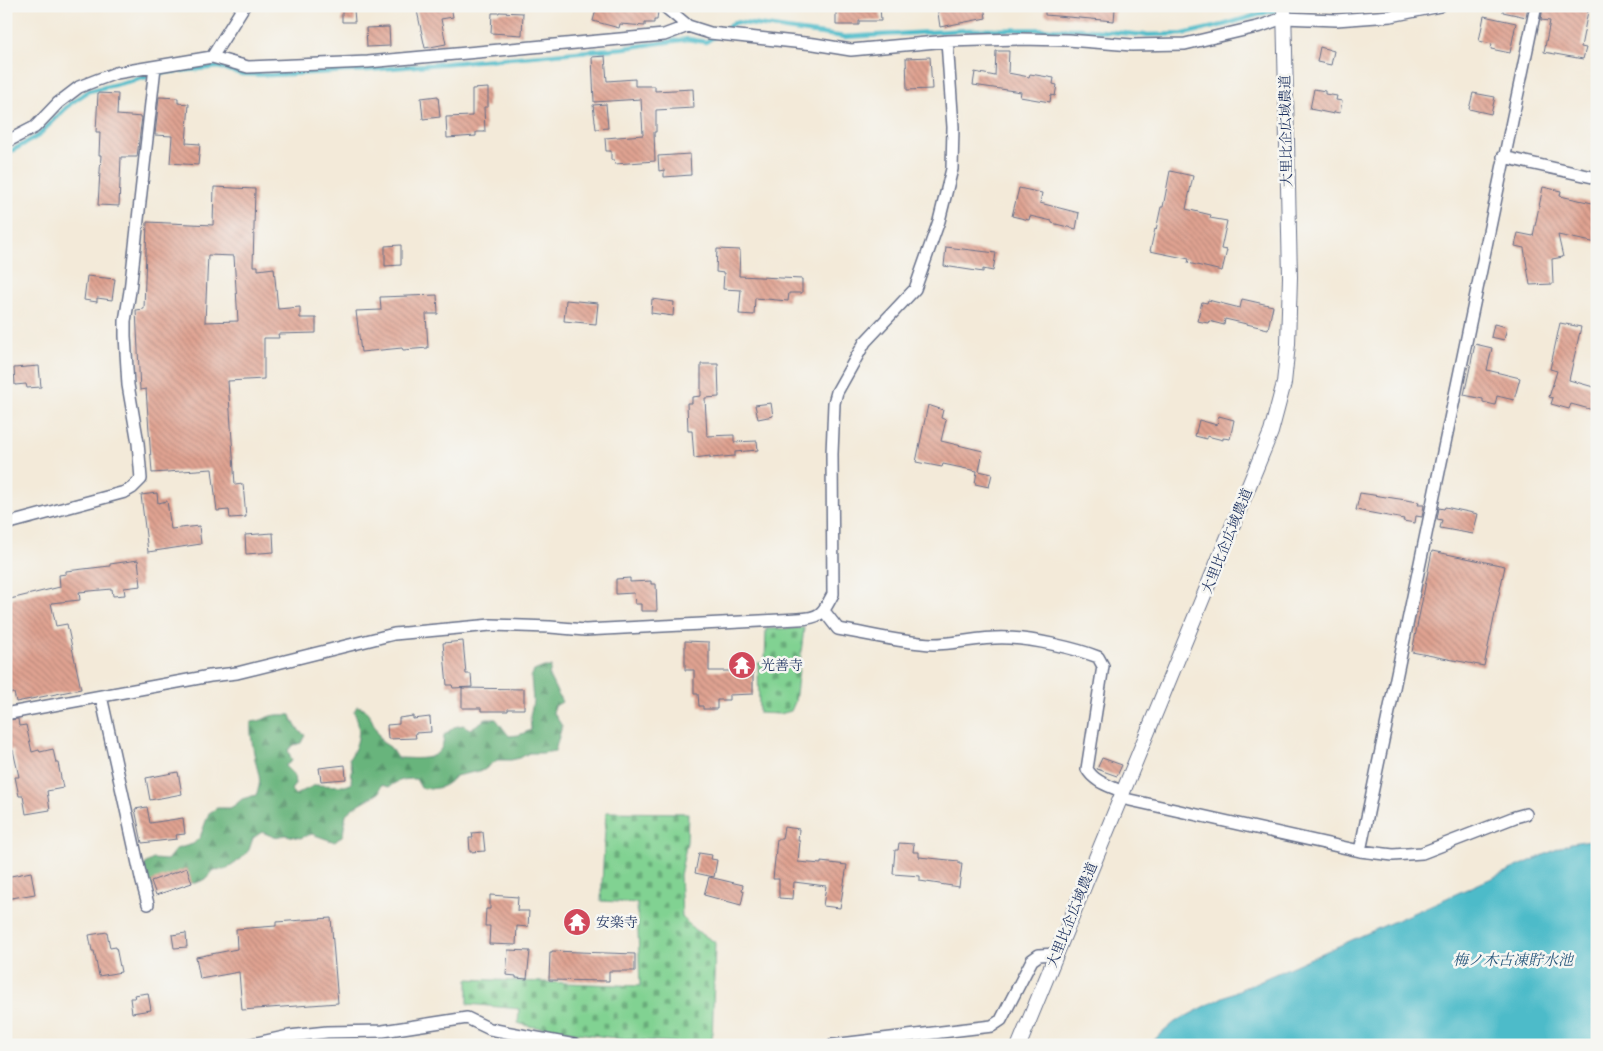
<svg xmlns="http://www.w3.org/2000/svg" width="1603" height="1051" font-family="Alegreya,'Noto Serif JP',serif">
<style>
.forest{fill:url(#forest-firs);stroke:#42726d}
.cemetery{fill:url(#cemetery-stones);stroke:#4e8078}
.water{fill:#4ebbc9;stroke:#347594}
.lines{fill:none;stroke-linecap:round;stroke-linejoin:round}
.stream{stroke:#4ebbc9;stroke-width:4.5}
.building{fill:url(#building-back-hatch);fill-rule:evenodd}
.minor-casing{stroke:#677089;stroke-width:14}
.tertiary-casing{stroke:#677089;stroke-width:16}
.minor{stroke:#fff;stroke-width:11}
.tertiary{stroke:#fff;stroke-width:14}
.labels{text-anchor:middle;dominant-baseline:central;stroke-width:5;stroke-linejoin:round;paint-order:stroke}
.street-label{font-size:14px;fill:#1b2f5e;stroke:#f6f6f2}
.poi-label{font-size:14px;fill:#1b2f5e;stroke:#f6f6f2;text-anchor:start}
.water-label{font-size:15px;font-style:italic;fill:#2a597e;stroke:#f6f6f2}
</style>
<defs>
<pattern id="forest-firs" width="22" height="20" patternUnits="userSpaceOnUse" patternTransform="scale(1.25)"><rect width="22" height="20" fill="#68b47c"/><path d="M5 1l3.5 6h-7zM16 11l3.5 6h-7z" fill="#559369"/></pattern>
<pattern id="cemetery-stones" width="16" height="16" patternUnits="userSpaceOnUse" patternTransform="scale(1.25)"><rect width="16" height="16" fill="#81d292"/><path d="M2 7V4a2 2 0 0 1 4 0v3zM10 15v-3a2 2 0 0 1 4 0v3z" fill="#69ab7a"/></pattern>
<pattern id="building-back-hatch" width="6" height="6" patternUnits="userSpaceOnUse" patternTransform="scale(1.25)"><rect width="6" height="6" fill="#e0a391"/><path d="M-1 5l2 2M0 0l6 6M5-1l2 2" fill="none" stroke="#b5857a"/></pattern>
</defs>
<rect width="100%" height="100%" fill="#f6f6f2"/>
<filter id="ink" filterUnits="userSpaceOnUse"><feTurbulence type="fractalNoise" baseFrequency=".02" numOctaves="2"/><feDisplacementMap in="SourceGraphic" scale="10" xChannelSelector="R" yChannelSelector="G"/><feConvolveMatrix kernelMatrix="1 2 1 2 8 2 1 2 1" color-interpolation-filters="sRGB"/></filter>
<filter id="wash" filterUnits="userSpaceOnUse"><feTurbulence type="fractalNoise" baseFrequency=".0096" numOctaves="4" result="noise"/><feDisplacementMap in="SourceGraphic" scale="20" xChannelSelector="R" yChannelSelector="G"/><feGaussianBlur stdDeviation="1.12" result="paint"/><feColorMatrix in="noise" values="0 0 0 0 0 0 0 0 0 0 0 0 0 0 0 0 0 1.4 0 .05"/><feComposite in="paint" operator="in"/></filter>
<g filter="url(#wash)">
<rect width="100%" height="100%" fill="#f3ead9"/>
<!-- forest -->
<path class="forest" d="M544,667H551L549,676L562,702L555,706L553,712L562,726L555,751L543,753H529L520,758L511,760H497L484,770L455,776C446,788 435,790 421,788L416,779C404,779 398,780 389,787L381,785L379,793L354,807L346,814L343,835L335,842L312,834L300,838L286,835L274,837L262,832L253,838L249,850L241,859L227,869L214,870L206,879L196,883H184L155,888L149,885L143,870L146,863L153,859L167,860L176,849L193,844L200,837L209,813L217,808H230L235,805L242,799L256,795C263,780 258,774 255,759C253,747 250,735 251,722C259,721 262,720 268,717C275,714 283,715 291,715C294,724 297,730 305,735L301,743L294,745L288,750L292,761L285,766L294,775L295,784L291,790L295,795L315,785L345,786L351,784L352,768L349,759C359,744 362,729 354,712L357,706L364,708L370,716L382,742L390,747L397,758C417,758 444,764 444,735L454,727L463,725L470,729L486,719H496L509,736L519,735L531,730L530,717L533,701L531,677L534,671Z"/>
<!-- cemetery -->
<path class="cemetery" d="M804,628L795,702L791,711L780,714L759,713L758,663H765L766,629Z
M606,812L688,813L687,842L680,875L682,917L695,930L715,942L712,1045L622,1039L528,1026L518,1023L519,1009L468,1004V979L640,986L637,903L601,901Z"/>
<!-- water -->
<path class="water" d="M1597,839V1045H1148L1175,1022L1223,997L1571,843Z"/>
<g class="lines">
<!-- stream -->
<path class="stream" d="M1329,6H1369
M722,31L735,22L845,37L967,30L1079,29L1145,35L1183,34L1223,25L1267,12L1300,6
M6,154L38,136L71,103L89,91L167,72L218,67L242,74L270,75L369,70L624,48L688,39L706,42L715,36"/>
</g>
<g id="blocks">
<!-- building -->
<path class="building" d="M416,6H451L453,17L441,19L446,44L425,48Z
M597,6L657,7L658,11L657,20H654V23H645V26L620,24L619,28L593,21Z
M836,6L880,7L881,21H859V25H836Z
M937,6H984L986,18L940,27Z
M1045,6H1094L1115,9L1114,21L1045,15Z
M1503,6H1528L1526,17L1503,12Z
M1543,6L1565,10L1566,6H1589L1581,47L1586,48L1583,59L1544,52L1550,21L1541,20Z
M342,10H354L355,22H342Z
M499,12L523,13L522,35L491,33L492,13H499Z
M1484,16L1516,23L1510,53L1491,49L1492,44L1479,41Z
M389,27L390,46L367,47L366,28Z
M1320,47L1334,51L1331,65L1317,62Z
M996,51H1009L1008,73L1029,77L1030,74L1054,78L1053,84L1057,85L1055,96L1051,95L1050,102L1020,97L1021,92L973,85L975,72L995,76Z
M605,56L607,81L635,79V86H655V91L693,89L694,108L656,110V132H654L655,161L615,164L614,160H611V151H606L605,138L643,135L641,99L594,102L592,57Z
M930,57L932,89L907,90L906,58Z
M488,88V107H484L485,132H476V136L447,138L446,117L472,116V89Z
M1314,89L1325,91V94L1337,96L1336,100L1342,101L1340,113L1334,112V114L1310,109Z
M98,93L118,94L117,115L142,117L137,157H121L119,206L98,205L101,155H99L100,132H96Z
M1473,93L1495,97L1491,114L1469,109Z
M438,96L440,117L423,119L421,98Z
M159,97L178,98V103L189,104L186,143L200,144L198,165L170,163L172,136L155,135Z
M606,104L608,128L596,129L593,105Z
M690,154L691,175L664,177V170L659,171L658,156Z
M1170,171L1193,176L1186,209L1211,215L1210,218L1227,221L1221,249L1227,250L1222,271L1188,263L1189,259L1150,251L1155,229L1156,230L1161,207H1163Z
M214,187L255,189L253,266H258V270L274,268L278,309L300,307V318H316V333L278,334L279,338H264V379L228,381L235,485L243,484L246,517L230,518L229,510L217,511L212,469L152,473L146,389L140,390L136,310L144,309L147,222L213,225ZM208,255L234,256L238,321L205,322Z
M1543,187L1561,191L1560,196L1597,204V243L1558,235L1563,257L1552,259L1553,284L1530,285L1524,248L1515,246L1518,233L1533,236Z
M1019,188L1042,193L1040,203L1079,213L1076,229L1052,223V221L1030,216L1029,220L1012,216Z
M401,245V265L385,266V246Z
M946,247L996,253L993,271L983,269V272L944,266Z
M717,249L740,250L739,276L802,279V293H789L788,301L755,298L754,315L739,314L741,290L723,289L724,273L716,272Z
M87,276L115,279L112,300L97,298V302L84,300Z
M437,295L438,314H426L428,348L403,350L402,348L361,352L356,311L381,310L380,297Z
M652,299L674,302L673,316L651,313Z
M1242,299L1273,306L1268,329L1225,319L1224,325L1209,321L1208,323L1197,321L1202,302L1207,303L1208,300L1240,308Z
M566,300L598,303L596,324L564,321Z
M1560,323L1581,327L1569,380L1597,388V411L1571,404L1569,409L1551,404L1553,398L1549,397L1557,371L1550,369Z
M1494,324L1507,327L1504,340L1491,337Z
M1475,344L1492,348L1487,370L1520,378L1514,400L1497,396L1495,405L1483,402V399L1464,395Z
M701,364H718L719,397L705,398L707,436L734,435V442L757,441L758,450L735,452V456L710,458V456L694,458L692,431H688L687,403H692V397L701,396Z
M39,366L41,387L27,388L26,384L15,385L14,368Z
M771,403L773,416L758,419L755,405Z
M928,405L943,410L941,418L946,420L941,441L983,451L979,471L992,474L989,487L975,484L977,471L943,464L942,467L916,462Z
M1219,416L1234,420L1230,439L1223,438V440L1207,436V439L1195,436L1199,420L1217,425Z
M157,493L158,503L167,501L171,529L199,526L201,544L148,552L141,495Z
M1360,493L1419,502L1418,505H1424L1422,517L1416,516L1415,523L1403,521L1404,519L1356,510Z
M1445,507L1478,514L1473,534L1440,528L1442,520L1437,519L1439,508L1444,509Z
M273,533L274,552L246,554L245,535Z
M1432,551L1505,566L1484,666L1412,652Z
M138,560L141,586L124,588L125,595L113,596L112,589L79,592L80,600L51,603L56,626L67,624L81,689L16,702L14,693L6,694V600L60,587L59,575L66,574V571L110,566V564Z
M630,578V582L651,581V584H656L657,611H641V604H635L634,593L616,594V579Z
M463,641L466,674H471L472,687L453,688L452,685H447L443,643Z
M685,641L709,642V671H734V668H744L745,671H753V694L729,695V700H717V709H703V706H699L698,694H694V670H685Z
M462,688L524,689V709H508V711H481V708H462Z
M413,716V719L430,717L431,732L415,733L416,738L388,739L387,725L399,724V718Z
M18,719L19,726L26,725L32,752L39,750L40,752L53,749L56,763H58L63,788L47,791L50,810L26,814L23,796H19L15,777H19L13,750L9,751L6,737V720Z
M1102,758L1122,765L1117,776L1097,769Z
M345,765L346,779L321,781L319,768Z
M178,772L182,794L150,800L146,778Z
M147,807L150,823L183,818L185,834L176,835L177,839L142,843L135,809Z
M784,827L799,829L798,841H800L798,862L821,864V862L847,865L840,908L823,906L826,886L794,882L793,899L779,898V879H773L777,839H782Z
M483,832L485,851L470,852L469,838H473L472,833Z
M899,843L914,844L913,852H919V857L959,861V864H962L959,887L920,881V876L893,874L895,850H898Z
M699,853L712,855L711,859L717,860L714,877L695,873Z
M187,868L192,883L156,895L151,881Z
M31,872L35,894L6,899V877Z
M709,877L743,885L742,890L744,891L741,905L704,895Z
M490,895L518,897L517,911H529L528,927L517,926L516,945L489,944L490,926H485L486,909H490Z
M331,918L338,1003L242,1010L239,972L200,979L196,957L237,949L236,929L276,926V922Z
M107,932L110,948L116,947L121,972L99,976L94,951H92L89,935Z
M186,933L187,947L174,948L172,935Z
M508,950L530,951L527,979L516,978V976L506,975Z
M552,951L635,954V971H609V981L549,980L550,952H552Z
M148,993L151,1010L132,1013L130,998H135L134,995Z"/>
</g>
</g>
<g filter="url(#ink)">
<use href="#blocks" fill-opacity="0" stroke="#677089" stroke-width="1"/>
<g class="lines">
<!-- minor casing -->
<g class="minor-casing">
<path id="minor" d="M244,6L212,57L248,67L368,62L664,35L688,26
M664,6L688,26L710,33L814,44L851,50L947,41L1019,39L1068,40L1132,45L1185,44L1261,26L1283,18L1336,20L1391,16L1440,6
M6,142L35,127L58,103L79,87L97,80L116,73L212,57
M1503,157L1597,178
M6,524L125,492L132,488L141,479L138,443L128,385L125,336V321L130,291L155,67
M824,611L838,629C869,634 901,643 933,644C958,644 983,636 1009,638C1034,639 1075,648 1098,657L1103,666L1087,769C1094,782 1110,786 1123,792
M101,696L142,882L148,904
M6,713H10L210,676L237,673L394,634L491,625L550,627L585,630L798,619C821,618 823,613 833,594L832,454L834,403L837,392L865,342L915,289L939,221L952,169L953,127L947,41
M1121,798L1360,851L1393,855L1422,853L1515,817L1526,814
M1360,851L1536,6
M247,1045L289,1036L327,1032L383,1031L467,1018L490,1029L575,1045
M832,1045L992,1026L1001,1020L1032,960L1039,955L1056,954"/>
</g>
<!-- tertiary casing -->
<g class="tertiary-casing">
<path id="tertiary" d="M1019,1045L1271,432L1284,383L1288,344L1290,277L1284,6"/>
</g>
<!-- minor -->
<use href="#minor" class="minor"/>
<!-- tertiary -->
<use href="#tertiary" class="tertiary"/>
</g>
</g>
<!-- icons -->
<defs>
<g id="temple-disc" transform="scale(1.4375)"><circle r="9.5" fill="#d1495b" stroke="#f6f6f2"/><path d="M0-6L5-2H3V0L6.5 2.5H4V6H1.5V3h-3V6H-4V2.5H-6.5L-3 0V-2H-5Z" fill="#fff"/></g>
</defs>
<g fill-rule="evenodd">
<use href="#temple-disc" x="742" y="665"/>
<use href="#temple-disc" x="577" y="922"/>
</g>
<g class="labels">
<!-- street labels -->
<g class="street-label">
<text transform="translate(1286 131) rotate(-91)">大里比企広域農道</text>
<text transform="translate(1227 541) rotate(-68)">大里比企広域農道</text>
<text transform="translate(1072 915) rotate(-68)">大里比企広域農道</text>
</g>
<!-- poi labels -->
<g class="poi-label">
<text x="761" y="665">光善寺</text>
<text x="596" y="922">安楽寺</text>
</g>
<!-- water labels -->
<g class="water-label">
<text x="1513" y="960">梅ノ木古凍貯水池</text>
</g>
</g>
<!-- margin -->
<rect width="1603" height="1051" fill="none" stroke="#f6f6f2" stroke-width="25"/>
</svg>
